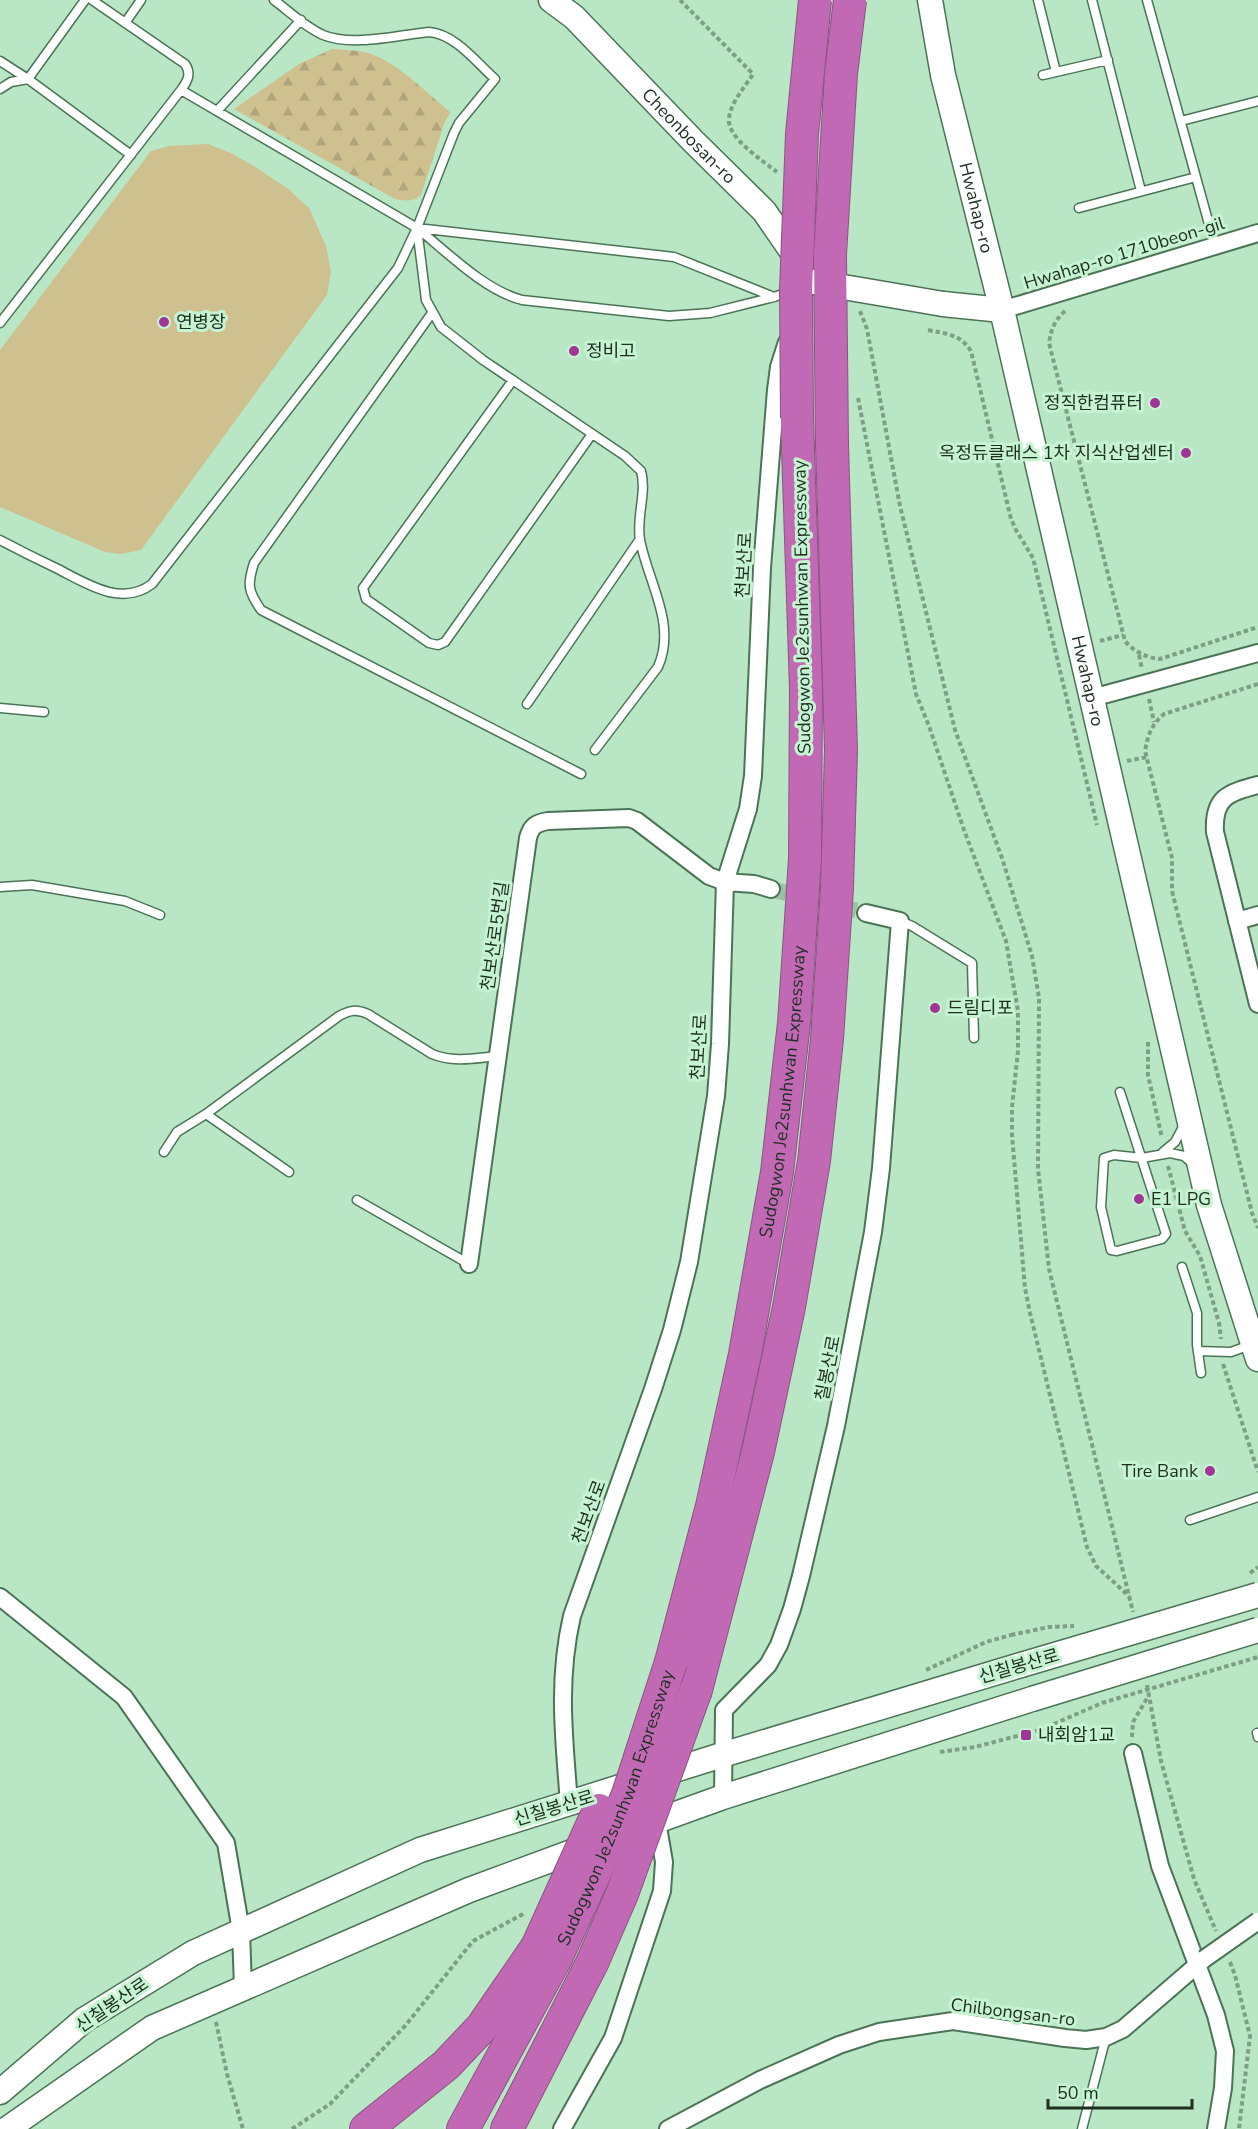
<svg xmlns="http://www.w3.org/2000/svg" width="1258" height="2129" font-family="'Nunito Sans','Noto Sans KR',sans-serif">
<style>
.forest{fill:url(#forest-firs)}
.green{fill:#cfc090}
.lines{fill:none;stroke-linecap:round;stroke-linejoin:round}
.street-tunnel{stroke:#9ac1a4;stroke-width:16;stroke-dasharray:16 8;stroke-linecap:butt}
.lane-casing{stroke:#4b7457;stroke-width:11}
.street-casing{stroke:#4b7457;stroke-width:20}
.secondary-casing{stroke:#4b7457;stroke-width:27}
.highway-casing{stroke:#895582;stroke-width:34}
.path{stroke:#7d9f85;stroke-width:4;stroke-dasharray:4.5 3;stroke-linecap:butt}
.lane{stroke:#fff;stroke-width:8}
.street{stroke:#fff;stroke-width:16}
.secondary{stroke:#fff;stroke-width:24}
.highway{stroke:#c269b5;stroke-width:32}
.street-bridge-casing{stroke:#4b7457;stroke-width:20;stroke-linecap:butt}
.secondary-bridge-casing{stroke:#4b7457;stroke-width:27;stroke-linecap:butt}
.highway-bridge-casing{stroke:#895582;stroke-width:34;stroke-linecap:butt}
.path-bridge{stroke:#7d9f85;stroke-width:4;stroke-dasharray:4.5 3;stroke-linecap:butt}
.street-bridge{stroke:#fff;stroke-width:16}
.secondary-bridge{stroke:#fff;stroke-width:24}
.highway-bridge{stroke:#c269b5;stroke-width:32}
.poi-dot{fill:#a13596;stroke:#c6f3d1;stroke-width:2}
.labels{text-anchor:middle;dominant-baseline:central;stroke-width:6;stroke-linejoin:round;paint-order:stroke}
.street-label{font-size:18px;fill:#1e2f22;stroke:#c6f3d1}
.poi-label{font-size:18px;fill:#1e2f22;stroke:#c6f3d1;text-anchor:start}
</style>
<defs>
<pattern id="forest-firs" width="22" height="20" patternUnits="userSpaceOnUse" patternTransform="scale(1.5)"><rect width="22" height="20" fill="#cfc090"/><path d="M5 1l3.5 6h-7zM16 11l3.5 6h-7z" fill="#b1a57c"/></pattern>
</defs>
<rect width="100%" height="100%" fill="#b9e6c4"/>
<!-- forest -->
<path class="forest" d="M332,49C346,50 361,50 374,55C402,67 427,93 450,112L444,124L421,195C413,202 405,201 395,199L234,109L299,64Z"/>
<!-- green -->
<path class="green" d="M208,144L231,153L257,168L287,188L309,208L326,246L331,271L327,295L141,550L121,554L105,552L0,507V350L151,151L169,146Z"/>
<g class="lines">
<!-- street-tunnel -->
<path class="street-tunnel" d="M771,889L866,913"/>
<!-- lane casing -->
<g class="lane-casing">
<path id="lane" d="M85,0L28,79L131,155
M92,0L185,64C192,74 187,82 181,90
M1038,0L1056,72
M1092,0L1141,191
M1147,0L1215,246
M125,23L141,0
M0,61L28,79
M1043,75L1108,60
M0,89L11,82L28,79
M217,111L301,20
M1181,121L1258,101
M1079,208L1196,177
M417,228L426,300L441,327L483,360L625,456L641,471C647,492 636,518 640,540C648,582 677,624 658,667L595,750
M774,297L674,257L417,228C447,252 484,290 522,300L669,316L710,313L774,297L791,291
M432,313L254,563C247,585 248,591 261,610L581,774
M0,323L181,90L417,228
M513,380L363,588L366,599L429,643L438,645L445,642L592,434
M0,540C19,550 39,560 58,569C87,584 122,607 152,584L398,268L417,228L454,133L459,123L495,79C476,62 455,34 429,32C398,35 353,47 323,35C305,27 290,12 274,0
M527,704L640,539
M0,708L44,712
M0,887L32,885L125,901L160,915
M900,921L912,926L972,963L974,1038
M1120,1092L1166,1234L1162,1239L1117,1251L1111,1250L1101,1207L1104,1158L1114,1155L1142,1158L1170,1153L1184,1156L1192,1163
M164,1152L177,1132L206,1114
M1163,1152L1175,1142L1184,1125
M289,1172L206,1114L339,1016C350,1010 356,1009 368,1014L432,1054C453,1063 476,1058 498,1056
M357,1200L469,1264
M1182,1267L1197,1313V1345L1201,1373
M1198,1351L1231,1352L1253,1344
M1190,1520L1258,1497
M1257,1733L1258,1737
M1082,2129L1106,2037"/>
</g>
<!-- street casing -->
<g class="street-casing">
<path id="street" d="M1002,310L1258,233
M1092,698L1258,653
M1258,785C1228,793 1213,797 1215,832L1258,1004
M1237,921L1258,915
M469,1264L528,838C531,826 536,823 548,821L629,818L637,821L709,876L725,882L754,884L771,889
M0,1597L124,1697L226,1843L241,1931L243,1988
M1133,1753L1160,1866L1216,2015L1225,2051L1223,2088L1216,2129
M723,1797L724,1710L768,1665L779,1645L792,1609L801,1576L836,1426L873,1232L881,1168L900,921L866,913
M569,1803C564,1738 557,1681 572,1616L653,1389L672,1330L689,1262L716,1096L720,1044L725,882L748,809L753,776L762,568L776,390L779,367L787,342
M562,2129L613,2038L662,1891L664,1862L657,1821
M668,2129L760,2080L839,2045L879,2032L953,2021L1065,2038L1086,2040L1106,2037L1123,2029L1204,1959"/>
</g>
<!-- secondary casing -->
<g class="secondary-casing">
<g id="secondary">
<path id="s1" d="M551,0L574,17L693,141L764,211L800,263"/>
<path id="s2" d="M930,0L943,75L1002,310L1209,1205L1258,1359"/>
<path d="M943,304L1002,310"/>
<path d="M637,1828L723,1797L1032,1699"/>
<path d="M0,2092L84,2020L193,1953L420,1850L722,1755L1021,1665"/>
<path d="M7,2129L152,2028L469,1890L591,1845"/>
</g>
</g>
<!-- highway casing -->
<g class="highway-casing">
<g id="highway">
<path id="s3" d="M671,1662L712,1506L745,1354L777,1172L794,1023L805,859L806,689L797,418"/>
<path d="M696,1690L758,1452L789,1307L814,1161L827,1039L837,888L841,750L832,445"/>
<path d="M366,2129L446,2065L482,2027L537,1947"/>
<path d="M463,2129L556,1958"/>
<path d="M507,2129L592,1963"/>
</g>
</g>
<!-- path -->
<path class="path" d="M680,0L753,74C745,87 731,102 729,118C726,137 763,161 777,172
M860,311L867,329L900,506L955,730L1002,858L1032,956L1039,998L1038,1169L1049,1269L1133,1612
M1065,311C1055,320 1051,329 1049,343L1125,641C1133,651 1147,658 1160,659L1258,627
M928,330C947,334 960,334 971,351L1011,519L1016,530L1033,558L1097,825
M858,398L916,694L929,726L964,830L1006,941L1018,1011V1051L1012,1107V1135L1025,1288L1030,1313L1087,1547L1096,1566L1129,1596
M1100,641L1123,635
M1139,655L1142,669
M1258,684L1164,714C1151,725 1148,735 1145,751L1172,858V891L1252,1213L1258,1228
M1149,699L1154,722
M1127,761L1147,757
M1148,1042V1075L1162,1138
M1168,1166L1185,1231L1200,1256L1219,1323L1221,1339
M1223,1364L1258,1472
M1250,1573L1258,1567
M926,1670L986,1642L1011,1635
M1147,1685L1161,1761L1194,1879L1216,1931
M1132,1737L1133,1722L1149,1695
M940,1752L975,1747L1040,1730
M1230,1962L1235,1975L1250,2036L1239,2129
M216,2022L227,2074L243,2129
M292,2129L330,2104L405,2026L473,1941L525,1913"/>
<!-- lane -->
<use href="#lane" class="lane"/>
<!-- street -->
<use href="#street" class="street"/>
<!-- secondary -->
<use href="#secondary" class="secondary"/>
<!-- highway -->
<use href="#highway" class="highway"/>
<!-- street-bridge casing -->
<g class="street-bridge-casing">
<path id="street-bridge" d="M1204,1959L1258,1921"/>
</g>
<!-- secondary-bridge casing -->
<g class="secondary-bridge-casing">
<path id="secondary-bridge" d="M814,282L943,304
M1021,1665L1258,1595
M1032,1699L1258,1630"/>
</g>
<!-- highway-bridge casing -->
<g class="highway-bridge-casing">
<g id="highway-bridge">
<path d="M797,418L796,290L802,134L815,0"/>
<path d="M832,445L830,255L841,74L850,0"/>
<path d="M537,1947L599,1810"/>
<path id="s4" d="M556,1958L595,1873L628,1794L671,1662"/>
<path d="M592,1963L622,1894L696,1690"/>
</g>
</g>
<!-- path-bridge -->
<path class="path-bridge" d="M1011,1635L1049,1627L1074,1626
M1040,1730L1102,1703L1258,1657"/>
<!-- street-bridge -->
<use href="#street-bridge" class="street-bridge"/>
<!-- secondary-bridge -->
<use href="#secondary-bridge" class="secondary-bridge"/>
<!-- highway-bridge -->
<use href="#highway-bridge" class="highway-bridge"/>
</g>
<!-- markers -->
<g class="poi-dot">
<circle cx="164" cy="322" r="6"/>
<circle cx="574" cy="351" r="6"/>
<circle cx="1155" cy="403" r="6"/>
<circle cx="1186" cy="453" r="6"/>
<circle cx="935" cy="1008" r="6"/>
<circle cx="1139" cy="1199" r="6"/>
<circle cx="1210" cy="1471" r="6"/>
<rect x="1020" y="1729" width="12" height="12" rx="3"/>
</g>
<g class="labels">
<!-- street labels -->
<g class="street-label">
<text stroke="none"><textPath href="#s1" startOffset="194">Cheonbosan-ro</textPath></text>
<text stroke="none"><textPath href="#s2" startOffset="213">Hwahap-ro</textPath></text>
<text transform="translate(1124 253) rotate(-17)">Hwahap-ro 1710beon-gil</text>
<text transform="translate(744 565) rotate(-87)">천보산로</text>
<text transform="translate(802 607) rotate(-91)">Sudogwon Je2sunhwan Expressway</text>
<text stroke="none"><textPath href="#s2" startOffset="699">Hwahap-ro</textPath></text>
<text transform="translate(495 936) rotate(-82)">천보산로5번길</text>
<text transform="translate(699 1047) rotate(-87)">천보산로</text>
<text stroke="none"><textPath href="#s3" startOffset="582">Sudogwon Je2sunhwan Expressway</textPath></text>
<text transform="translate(828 1368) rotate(-79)">칠봉산로</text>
<text transform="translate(589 1512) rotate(-70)">천보산로</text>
<text transform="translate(1019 1666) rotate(-16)">신칠봉산로</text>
<text transform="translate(554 1808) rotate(-17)">신칠봉산로</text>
<text stroke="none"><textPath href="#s4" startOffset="162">Sudogwon Je2sunhwan Expressway</textPath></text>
<text transform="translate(112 2005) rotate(-34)">신칠봉산로</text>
<text transform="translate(1013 2012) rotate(7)">Chilbongsan-ro</text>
</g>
<!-- poi labels -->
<g class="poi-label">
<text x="176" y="322">연병장</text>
<text x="586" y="351">정비고</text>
<text x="1143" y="403" text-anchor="end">정직한컴퓨터</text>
<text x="1174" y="453" text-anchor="end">옥정듀클래스 1차 지식산업센터</text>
<text x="947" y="1008">드림디포</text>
<text x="1151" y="1199">E1 LPG</text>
<text x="1198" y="1471" text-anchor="end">Tire Bank</text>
<text x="1038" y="1735">내회암1교</text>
</g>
</g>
<!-- scale -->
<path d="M1048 2099v9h144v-9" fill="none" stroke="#1e2f22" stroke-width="3"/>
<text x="1057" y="2099" font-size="18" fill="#1e2f22" stroke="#c6f3d1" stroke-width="4.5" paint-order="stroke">50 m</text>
</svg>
